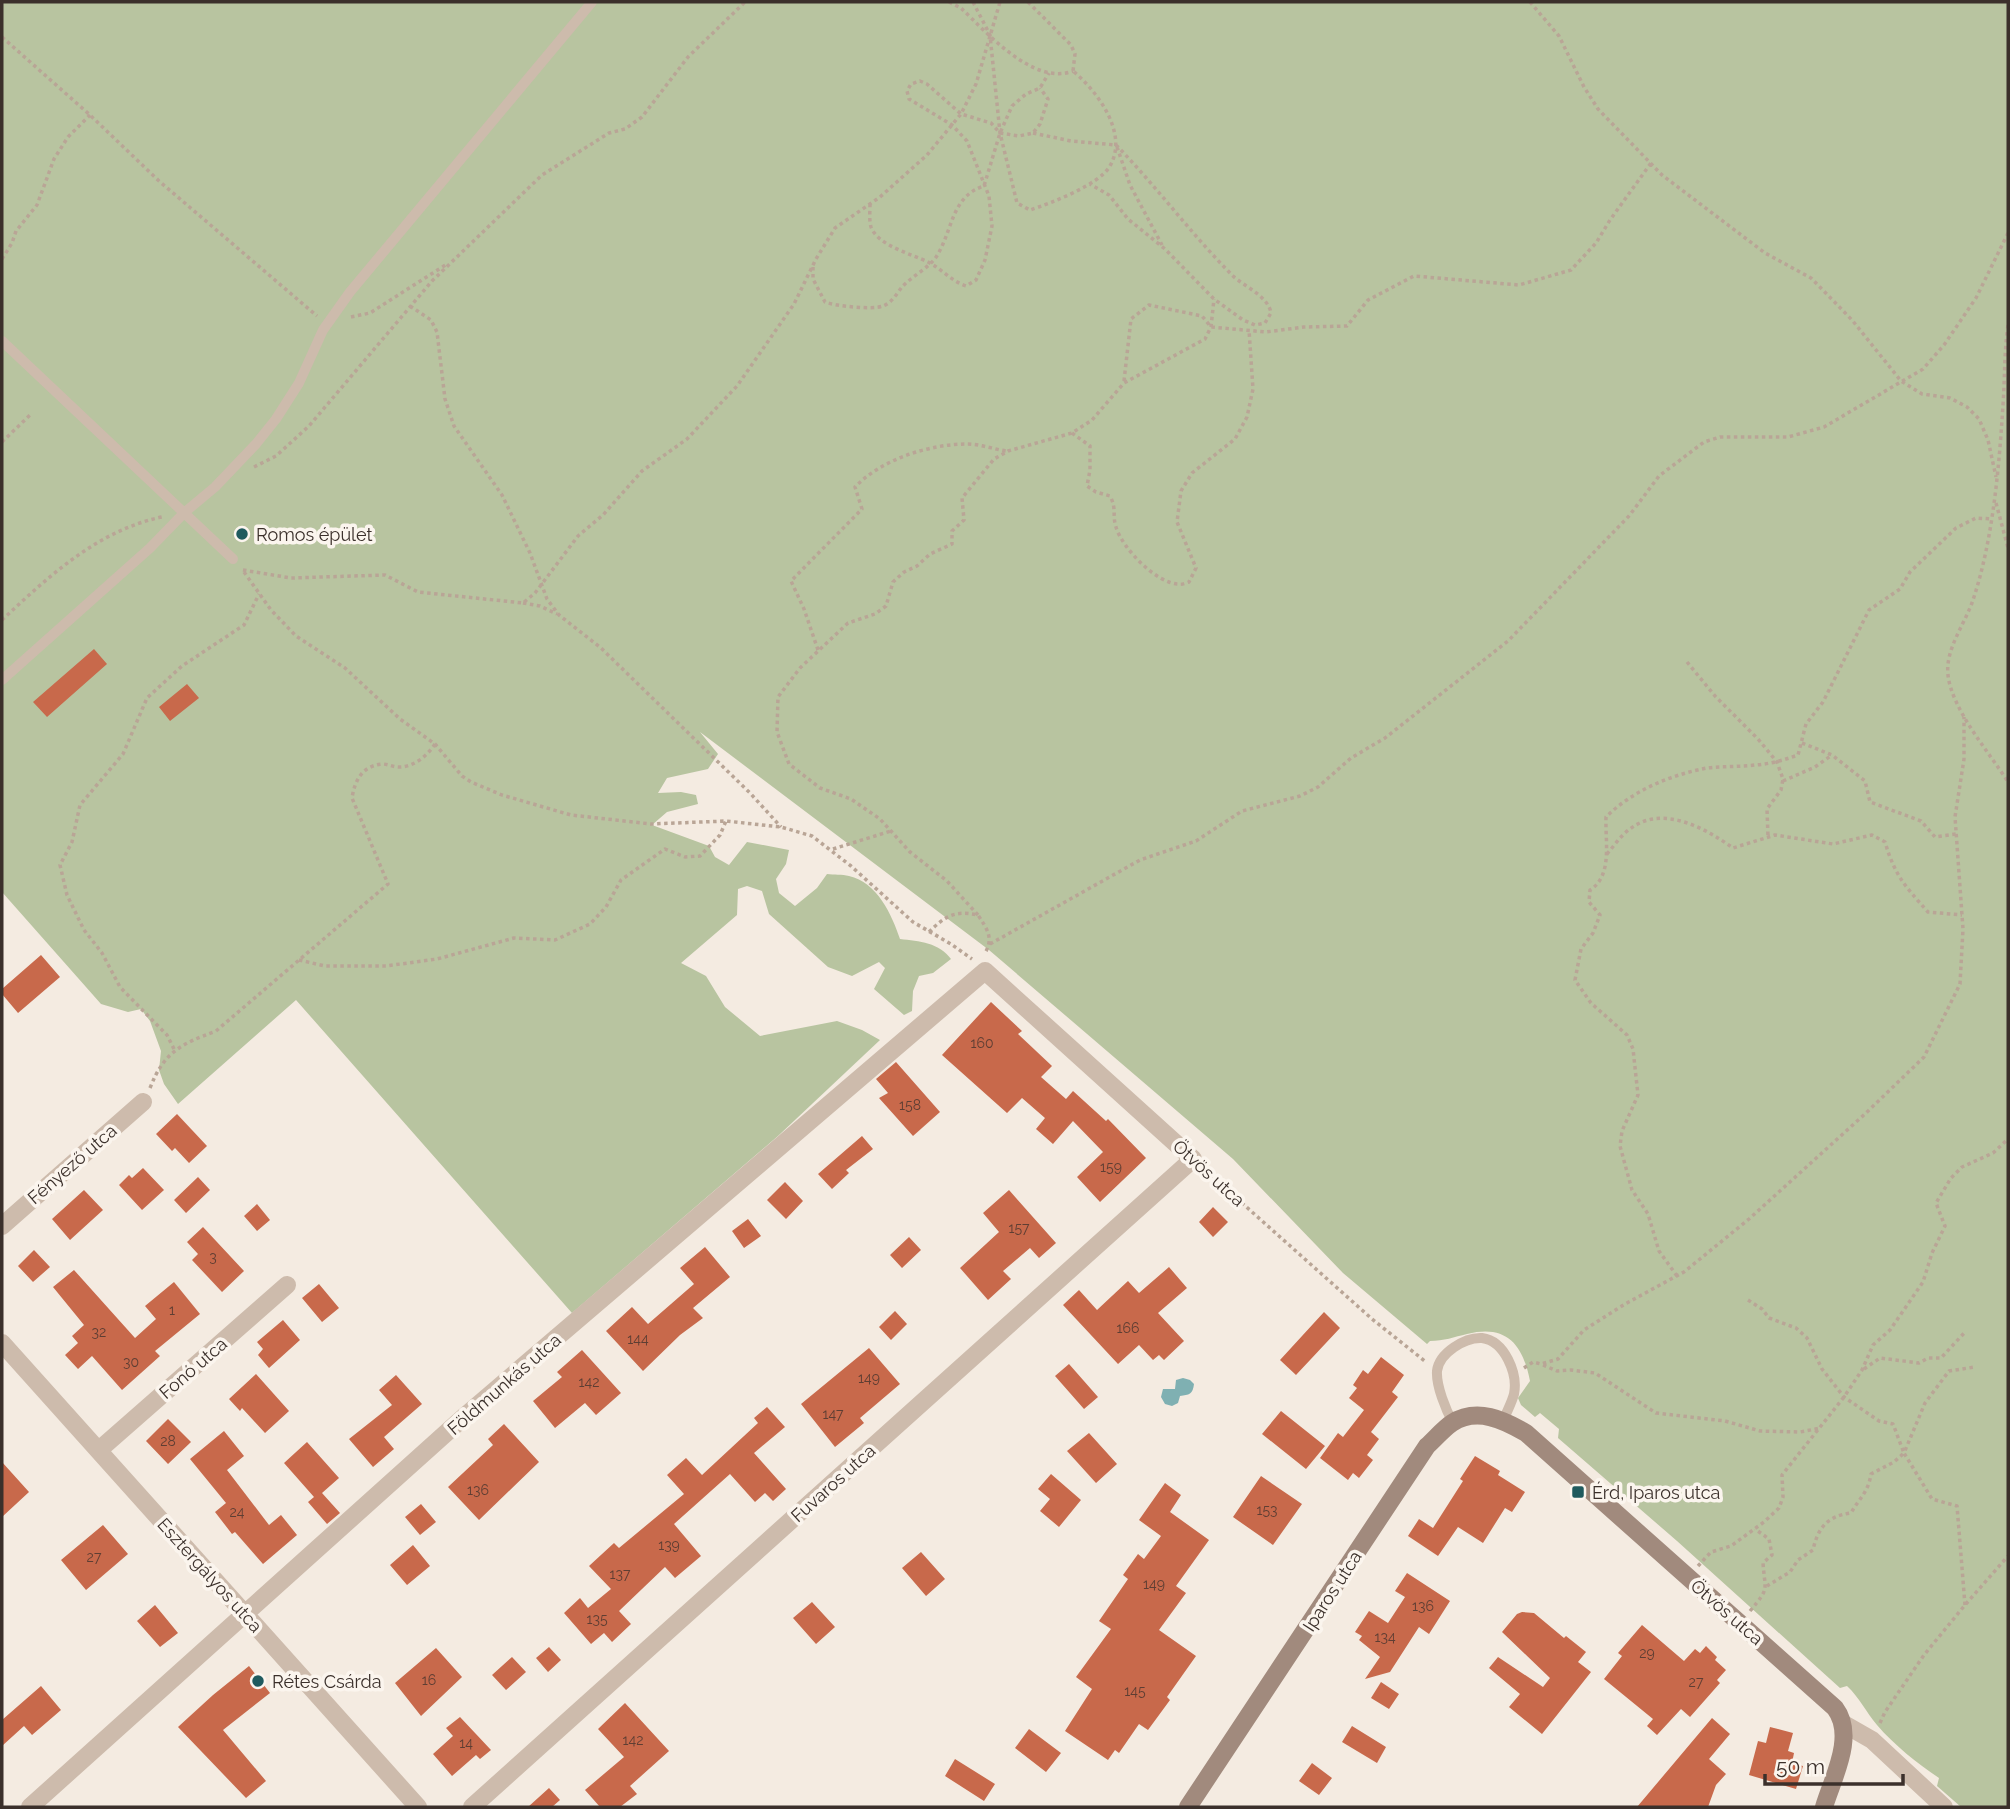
<svg xmlns="http://www.w3.org/2000/svg" width="2010" height="1809" font-family="Raleway,sans-serif">
<style>
.green{fill:#b8c4a0}
.water{fill:#7fb0b2}
.building{fill:#c8694b}
.lines{fill:none;stroke-linecap:round;stroke-linejoin:round}
.path{stroke:#b9a596;stroke-width:3.5;stroke-dasharray:3.5 3.5;stroke-linecap:butt}
.lane{stroke:#cdbbac;stroke-width:10}
.street{stroke:#cdbbac;stroke-width:18}
.secondary{stroke:#a18a7d;stroke-width:18}
.poi-dot{fill:#1f5a5e;stroke:#fbf5ee;stroke-width:2.5}
.labels{text-anchor:middle;dominant-baseline:central;stroke-width:7;stroke-linejoin:round;paint-order:stroke}
.number-label{font-size:14px;fill:#5e3e33}
.poi-label{font-size:18px;fill:#3b302b;stroke:#fbf5ee;text-anchor:start}
.street-label{font-size:18px;fill:#3b302b;stroke:#fbf5ee}
</style>
<rect width="100%" height="100%" fill="#f4ebe1"/>
<!-- green -->
<path class="green" d="M2,2H2008V1807H1961L1937,1786L1939,1778C1917,1763 1894,1745 1877,1725C1866,1712 1859,1697 1847,1686L1840,1688L1677,1541L1558,1438L1559,1429L1540,1413L1535,1417L1521,1405L1518,1398L1530,1381C1523,1345 1507,1324 1467,1334C1454,1337 1444,1341 1430,1341L1427,1344L1343,1273L1233,1159L989,950L700,732L718,754L708,769L667,778L658,793L681,792L696,795L698,804L667,812L652,825L709,846L715,857L729,865L747,842L789,850L786,864L776,879L779,893L795,906L817,888L827,874C834,875 842,874 849,876C877,882 892,915 900,939C919,941 940,943 951,959L933,973L919,976L913,991L912,1011L904,1015L874,989L885,968L879,962L852,976L828,967L769,914L762,891L747,886L738,889L737,915L681,963L706,976L725,1007L760,1036L837,1021L862,1030L880,1040L778,1136L572,1313L296,1000L178,1104L164,1084L159,1070L161,1051L150,1021L141,1009L128,1012L101,1004L2,892Z"/>
<!-- water -->
<path class="water" d="M1183,1378L1190,1380L1194,1384C1193,1394 1189,1395 1180,1396L1178,1403L1172,1406L1165,1404L1161,1397L1163,1389H1175L1176,1380Z"/>
<!-- building -->
<path class="building" d="M94,649L107,664L47,717L33,702Z
M187,684L199,698L170,721L159,707Z
M41,955L60,977L18,1013L2,994V989Z
M991,1002L1022,1031L1018,1034L1052,1066L1041,1077L1066,1099L1073,1091L1106,1121L1108,1119L1146,1158L1100,1202L1077,1177L1103,1152L1073,1121L1053,1144L1036,1129L1045,1118L1022,1098L1007,1113L942,1055Z
M896,1062L940,1112L913,1136L879,1098L888,1093L876,1079Z
M177,1114L207,1146L189,1163L175,1148L172,1151L156,1134Z
M862,1136L873,1149L846,1170L849,1173L832,1189L818,1174Z
M143,1168L164,1190L142,1210L119,1185L129,1175L132,1178Z
M198,1177L210,1190L186,1213L174,1200Z
M785,1182L803,1201L786,1219L767,1200Z
M84,1190L103,1210L70,1240L52,1219Z
M1009,1190L1056,1243L1039,1258L1030,1248L1003,1271L1011,1279L988,1300L960,1268L999,1232L983,1213Z
M257,1204L270,1220L257,1231L244,1216Z
M1213,1207L1228,1222L1213,1237L1199,1222Z
M748,1219L761,1236L744,1248L732,1231Z
M203,1227L244,1271L222,1292L192,1260L198,1254L187,1242Z
M909,1237L921,1250L902,1268L890,1255Z
M705,1247L730,1277L693,1308L703,1318L680,1335L643,1371L606,1331L632,1307L648,1324L694,1284L680,1268Z
M34,1250L50,1267L33,1282L18,1266Z
M1169,1267L1187,1288L1158,1313L1184,1341L1164,1360L1159,1355L1153,1360L1139,1345L1118,1364L1063,1305L1079,1290L1097,1310L1128,1281L1139,1293Z
M74,1270L135,1338L156,1319L145,1306L174,1282L200,1314L155,1351L160,1356L122,1390L92,1356L78,1369L65,1355L78,1343L72,1336L84,1325L53,1287Z
M319,1284L339,1308L322,1322L302,1298Z
M895,1311L907,1324L891,1340L879,1327Z
M1324,1312L1340,1328L1296,1375L1280,1360Z
M283,1320L300,1340L269,1368L258,1355L263,1349L257,1342Z
M869,1348L900,1384L860,1418L864,1423L835,1447L801,1404Z
M582,1350L621,1393L596,1415L585,1403L555,1428L533,1401L562,1377L557,1372Z
M1381,1357L1404,1375L1392,1392L1398,1397L1371,1432L1379,1439L1367,1455L1373,1460L1359,1478L1353,1473L1348,1480L1320,1458L1338,1433L1343,1437L1364,1410L1349,1398L1357,1388L1353,1385L1363,1370L1368,1374Z
M1069,1364L1098,1397L1084,1409L1055,1376Z
M256,1374L289,1411L265,1433L242,1408L240,1411L229,1399Z
M396,1375L422,1404L384,1437L394,1449L373,1467L349,1439L392,1405L379,1390Z
M767,1407L785,1427L754,1453L786,1489L773,1501L765,1493L755,1502L730,1474L674,1524L701,1556L675,1578L665,1567L619,1611L631,1624L612,1642L604,1633L591,1644L564,1613L580,1598L588,1608L611,1589L589,1566L614,1543L619,1548L684,1494L667,1475L686,1458L702,1475L758,1423L754,1418Z
M1281,1411L1325,1446L1306,1469L1262,1434Z
M168,1419L191,1442L168,1464L146,1441Z
M504,1424L539,1462L479,1520L448,1487L493,1445L488,1439Z
M224,1431L244,1456L227,1470L269,1525L281,1515L297,1535L263,1564L235,1532L232,1534L215,1512L226,1503L190,1459Z
M1089,1433L1117,1464L1096,1483L1067,1451Z
M307,1442L339,1478L322,1493L340,1513L327,1524L308,1502L314,1497L284,1463Z
M1475,1456L1500,1471L1498,1475L1525,1492L1512,1512L1505,1508L1483,1543L1458,1527L1438,1556L1408,1536L1419,1519L1433,1528L1463,1481L1460,1479Z
M2,1462L29,1492L2,1517Z
M1051,1474L1081,1500L1059,1527L1040,1511L1050,1499L1038,1489Z
M1261,1476L1302,1504L1273,1545L1233,1517Z
M1165,1483L1181,1495L1170,1512L1209,1540L1176,1586L1186,1593L1159,1630L1196,1656L1167,1697L1170,1700L1148,1730L1139,1724L1119,1753L1115,1750L1108,1760L1065,1731L1092,1689L1076,1677L1111,1629L1099,1621L1128,1579L1123,1575L1138,1554L1144,1559L1161,1536L1139,1520Z
M421,1504L436,1522L420,1535L405,1517Z
M103,1525L128,1554L86,1590L61,1560Z
M413,1545L430,1566L407,1585L390,1565Z
M921,1552L945,1579L926,1596L902,1568Z
M1407,1573L1450,1601L1429,1634L1419,1627L1390,1672L1365,1679L1380,1657L1359,1640L1362,1636L1355,1632L1369,1611L1388,1623L1405,1597L1395,1591Z
M812,1602L835,1627L816,1644L793,1618Z
M155,1605L178,1633L160,1647L137,1621Z
M1522,1612L1534,1613L1564,1638L1566,1636L1586,1652L1578,1662L1591,1672L1542,1734L1509,1707L1520,1694L1489,1668L1498,1657L1543,1687L1550,1678L1502,1632L1517,1614Z
M1642,1625L1684,1661L1695,1649L1700,1653L1706,1646L1717,1657L1715,1660L1726,1670L1717,1680L1720,1683L1690,1717L1681,1709L1657,1735L1647,1726L1653,1719L1604,1679L1622,1656L1618,1653Z
M549,1647L561,1660L548,1672L536,1658Z
M436,1648L462,1677L421,1716L395,1683Z
M512,1657L526,1672L506,1690L492,1675Z
M249,1666L270,1693L223,1730L266,1781L246,1798L178,1727L213,1695Z
M1381,1682L1399,1694L1389,1709L1371,1698Z
M41,1686L61,1710L32,1735L24,1726L2,1746V1720Z
M625,1703L669,1751L630,1786L637,1794L620,1807H600L585,1790L624,1757L598,1729Z
M460,1717L491,1750L480,1759L476,1755L452,1776L433,1754L453,1736L446,1728Z
M1712,1718L1730,1734L1709,1759L1726,1774L1716,1785L1708,1807H1637Z
M1352,1726L1386,1747L1377,1763L1342,1742Z
M1770,1727L1793,1733L1788,1751L1794,1753L1792,1763L1803,1766L1796,1789L1749,1775L1758,1741L1766,1743Z
M1029,1729L1061,1753L1046,1772L1015,1748Z
M955,1759L995,1784L984,1801L945,1776Z
M1312,1763L1332,1778L1319,1795L1299,1781Z
M549,1788L560,1800L552,1807H528Z"/>
<g class="lines">
<!-- path -->
<path class="path" d="M949,2L961,8C988,34 1034,86 1073,71
M973,2L990,35L1000,133L1017,203L1030,210C1051,203 1099,185 1110,166C1129,133 1097,91 1073,71
M1028,2L1071,45L1075,54L1073,71
M1530,2L1559,36L1584,87L1598,109L1662,175L1765,253L1811,278L1852,320L1901,381L1922,394L1950,398L1967,407L1979,419L1988,440L1996,477
M2,37L90,115L159,181L317,316
M1033,133L1071,141L1116,145C1157,187 1192,235 1233,276C1245,287 1268,296 1271,313L1265,323L1255,325L1243,320L1214,299L1165,249L1128,219L1109,195L1090,184
M1117,147L1130,185L1162,245
M870,204C870,211 869,220 871,227C878,246 912,254 928,262C942,269 951,281 966,286L976,280L985,260L992,226L989,196L967,141L952,125L909,99L907,91L911,84L920,81L927,84L961,114L991,123L1000,133L1019,136L1033,133L1040,124L1048,99L1040,88
M2,259L12,243L16,231L37,205L54,159L68,137L90,115
M813,267V279L825,302C835,306 873,310 883,306C892,303 897,293 902,287C913,275 930,268 938,254C953,228 952,196 984,186L1000,133L1012,106L1026,94L1040,88L1049,73
M410,306L431,320L437,332L445,399L454,426L502,495L530,553L547,599L559,615L601,648L750,793L781,827
M351,317L370,313L447,264
M2008,325C2004,353 2005,377 2003,405C1999,468 1993,540 1973,600C1965,624 1945,649 1948,675C1952,710 1989,752 2008,782
M1124,381L1131,319L1149,305L1202,316L1211,327L1266,332L1304,327L1347,326L1368,300L1414,276L1519,285L1571,270L1596,243L1610,220L1651,163
M1072,433L1090,446V470L1087,486L1096,492L1110,496C1117,509 1112,515 1116,527C1122,548 1156,583 1178,584C1182,585 1186,583 1189,582L1196,568L1177,522L1181,491L1192,473L1235,439L1247,417L1253,389L1249,330
M2,442L30,415
M254,467L276,456L309,426L432,281L542,175L609,133L625,129L642,117L688,57L745,2
M1996,503L2008,548
M243,570L291,578L385,575L418,592L523,603L535,593L578,536L603,515L642,471L687,439L737,386L794,304L816,259L835,228L880,197L927,155L961,114L976,84L1000,2
M244,572L271,610L296,636L345,668L400,719L435,744L462,776L471,782L502,795L571,815L651,824L726,821L781,827L812,836L851,866L913,922L951,944L972,959
M523,603L540,606L557,614
M2,620C48,577 98,530 162,517
M818,650L804,609L791,581L862,509L855,487C882,459 930,444 967,444C980,444 993,449 1006,451
M1687,662L1715,696L1758,739L1777,762L1783,779L1781,790L1767,809L1768,837
M1802,743L1832,755L1865,781L1870,802L1921,821L1935,837L1956,834
M1783,781L1815,767L1832,755
M833,849L891,831
M1607,854C1614,846 1621,835 1630,829C1662,804 1705,828 1733,848L1775,835L1833,844L1872,835L1885,842C1895,876 1905,886 1928,912L1962,915
M978,915L947,881L910,852L880,819L851,799L820,788L789,764L777,732L778,697L800,668L848,623L875,614L886,606L893,582L904,572L917,566L930,554L952,544V531L964,520L962,498L994,459L1008,451L1072,433L1092,420L1124,383L1205,339L1211,327L1214,299
M929,932C945,916 955,910 978,915C987,929 994,938 985,953
M990,944L1140,860L1196,841L1242,811L1300,796L1318,787L1351,758L1385,738L1508,641L1629,516L1659,476L1704,442L1720,437H1788L1824,427L1923,369L1944,345L1976,298L2008,233
M299,960L325,966H386L437,959L514,938L555,940L590,924L606,907L621,880L665,849L685,857L700,856L720,835L726,821
M174,1049L167,1035L120,987L102,953L84,930L67,895L60,865L72,842L80,805L123,754L147,698L182,666L244,625L259,594
M150,1088C164,1052 181,1044 216,1031L388,884L352,798C355,780 362,766 382,764C388,764 393,767 399,767C414,767 427,756 435,744
M1205,1170L1372,1319L1426,1362
M1677,1276L1659,1251L1648,1214L1632,1190L1620,1146L1622,1131L1638,1095L1633,1049L1627,1035L1591,1003L1575,980L1581,949L1593,933L1600,915L1589,902L1590,890C1613,876 1605,841 1606,817C1632,791 1670,775 1707,768C1723,766 1739,767 1755,765C1770,764 1784,760 1798,755L1806,724L1823,702L1869,610L1900,589L1910,572L1956,528L1976,518L1992,519
M1748,1300L1762,1309L1769,1318L1796,1328L1807,1338L1822,1369L1844,1397L1879,1421L1893,1424L1904,1453L1894,1462L1871,1474C1868,1493 1860,1497 1851,1513C1828,1516 1818,1527 1813,1550L1798,1560L1790,1572L1767,1586
M1543,1365L1557,1371L1571,1370L1595,1373L1656,1413L1725,1421L1760,1431L1800,1432L1821,1428
M1524,1368L1533,1362L1541,1364L1558,1359L1584,1330L1625,1304L1684,1272L1749,1219L1866,1113L1924,1057L1960,984L1963,929L1955,817L1964,759V717
M1864,1369L1880,1358L1919,1363L1928,1358H1941L1966,1331
M1698,1566L1711,1552L1731,1546L1764,1522L1779,1508L1783,1497L1782,1475L1844,1397L1862,1370L1873,1345L1890,1330L1923,1282L1932,1253L1945,1226L1936,1203L1951,1178L1962,1167L1993,1153L2008,1139
M1965,1605L1957,1506L1932,1499L1904,1453L1925,1403L1949,1371L1975,1367
M1750,1611C1770,1587 1765,1592 1763,1563L1772,1555L1769,1539L1755,1529
M1880,1723L1885,1712L1924,1655L1965,1605L2008,1556"/>
<!-- lane -->
<path class="lane" d="M2,341L233,559
M2,680L150,548L185,512L215,487L256,444L276,419L299,383L323,330L350,292L592,2
M1453,1423C1446,1410 1436,1386 1437,1371C1439,1353 1465,1337 1482,1338C1505,1341 1518,1374 1514,1394C1512,1402 1507,1411 1504,1419"/>
<!-- street -->
<path class="street" d="M2,1226L143,1102
M2,1343L418,1807
M99,1450L287,1285
M1844,1724L1872,1740L1944,1807
M30,1807L465,1416L985,971L1193,1159L472,1807"/>
<!-- secondary -->
<path class="secondary" d="M1188,1807L1427,1446C1435,1439 1443,1429 1452,1423C1477,1407 1504,1420 1526,1433L1835,1708C1856,1736 1833,1777 1824,1807"/>
</g>
<!-- markers -->
<g class="poi-dot">
<circle cx="242" cy="534" r="7"/>
<rect x="1571" y="1485" width="14" height="14" rx="3.5"/>
<circle cx="258" cy="1681" r="7"/>
</g>
<g class="labels">
<!-- number labels -->
<g class="number-label">
<text x="982" y="1043">160</text>
<text x="910" y="1105">158</text>
<text x="1111" y="1167">159</text>
<text x="1019" y="1228">157</text>
<text x="213" y="1257">3</text>
<text x="172" y="1310">1</text>
<text x="1128" y="1328">166</text>
<text x="99" y="1332">32</text>
<text x="638" y="1339">144</text>
<text x="131" y="1362">30</text>
<text x="869" y="1378">149</text>
<text x="589" y="1382">142</text>
<text x="833" y="1414">147</text>
<text x="168" y="1441">28</text>
<text x="478" y="1490">136</text>
<text x="1267" y="1510">153</text>
<text x="237" y="1512">24</text>
<text x="669" y="1545">139</text>
<text x="94" y="1557">27</text>
<text x="620" y="1574">137</text>
<text x="1154" y="1584">149</text>
<text x="1423" y="1606">136</text>
<text x="597" y="1619">135</text>
<text x="1385" y="1637">134</text>
<text x="1647" y="1653">29</text>
<text x="429" y="1680">16</text>
<text x="1696" y="1682">27</text>
<text x="1135" y="1691">145</text>
<text x="633" y="1740">142</text>
<text x="466" y="1743">14</text>
</g>
<!-- poi labels -->
<g class="poi-label">
<text x="256" y="534">Romos épület</text>
<text x="1592" y="1492">Érd, Iparos utca</text>
<text x="272" y="1681">Rétes Csárda</text>
</g>
<!-- street labels -->
<g class="street-label">
<text transform="translate(72 1164) rotate(-41)">Fényező utca</text>
<text transform="translate(1209 1173) rotate(42)">Ötvös utca</text>
<text transform="translate(193 1368) rotate(-41)">Fonó utca</text>
<text transform="translate(504 1384) rotate(-41)">Földmunkás utca</text>
<text transform="translate(833 1483) rotate(-42)">Fuvaros utca</text>
<text transform="translate(210 1575) rotate(48)">Esztergályos utca</text>
<text transform="translate(1332 1591) rotate(-57)">Iparos utca</text>
<text transform="translate(1727 1612) rotate(41)">Ötvös utca</text>
</g>
</g>
<!-- border -->
<rect width="2010" height="1809" fill="none" stroke="#3b302b" stroke-width="7"/>
<!-- scale -->
<path d="M1765 1774v10h138v-10" fill="none" stroke="#3b302b" stroke-width="3.5"/>
<text x="1776" y="1774" font-size="21" fill="#3b302b" stroke="#fbf5ee" stroke-width="5" paint-order="stroke">50 m</text>
</svg>
